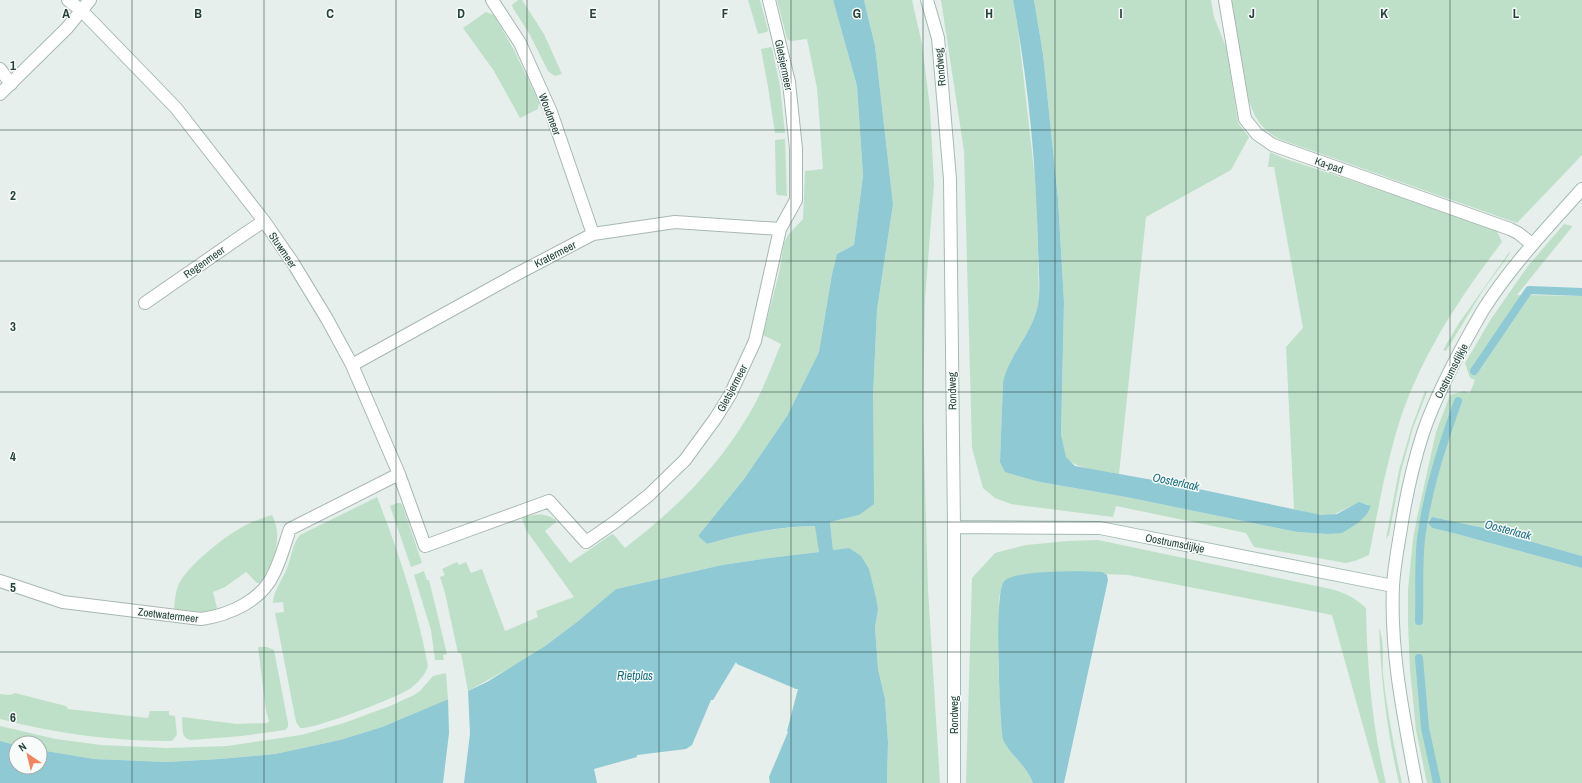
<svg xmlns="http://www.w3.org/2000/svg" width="1582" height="783" font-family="'Archivo Narrow',sans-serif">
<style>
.green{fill:#bfe0c8}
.water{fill:#8ec9d4}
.pier{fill:#e6efeb}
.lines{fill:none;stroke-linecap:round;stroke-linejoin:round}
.stream{stroke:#8ec9d4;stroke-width:8}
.lane-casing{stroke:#a8b8b2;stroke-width:14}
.street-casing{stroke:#a8b8b2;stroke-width:14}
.secondary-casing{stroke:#a4bbb3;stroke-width:14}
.lane{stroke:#fff;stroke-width:12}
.street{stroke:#fff;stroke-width:12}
.secondary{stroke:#fff;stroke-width:12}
.grid{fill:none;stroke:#24423a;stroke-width:1;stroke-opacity:0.55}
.labels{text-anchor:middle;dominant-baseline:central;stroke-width:3;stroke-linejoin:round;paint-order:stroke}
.street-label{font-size:11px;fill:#24423a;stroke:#f7fbf9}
.water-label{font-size:12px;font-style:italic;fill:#1c6f80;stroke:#f7fbf9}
.grid-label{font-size:13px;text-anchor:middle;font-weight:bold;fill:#24423a;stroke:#f7fbf9;stroke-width:3;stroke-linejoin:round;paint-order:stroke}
</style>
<rect width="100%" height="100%" fill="#e6efeb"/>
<!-- green -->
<path class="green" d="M518,0H522L544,34L562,74L555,76L548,71L530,35L513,8L512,5Z
M748,0H760L768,30L767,32L758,34Z
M777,0H833L857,86L863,176L854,245L837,254L832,274L819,352L787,416L744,479L698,536L707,544C743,533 779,527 816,526L819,552L769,558L722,565L616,589L577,622L545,646L515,665L468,691L461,653H458L445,593L440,577L445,575L442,569L457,562L459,565L466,562L471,573L482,569L505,631L538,617L536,611L574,597L526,530L522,518C535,514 544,512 556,520V522L545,531L570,563L612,534L614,535L625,548C675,509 715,471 748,416C762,393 771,368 781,344L763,335L779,273L784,243L788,235L803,219L805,171L823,169L817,88L807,39L791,41L787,39Z
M864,0H912L922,44L930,108L934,184L925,299L923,413L928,590L940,783H887L888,742L885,699L878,669L875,627L878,610L849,548L833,550L830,522L859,515L873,396L877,310L893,204L875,46Z
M941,0H1013L1018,29L1037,196L1039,303L1035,321L1003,382L1000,462L1040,482L1126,497L1297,532L1327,534L1363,518L1371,506C1355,497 1344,514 1328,515C1316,516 1304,512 1294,509L1286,347L1303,328L1274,167H1268L1270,152L1283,158L1392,194L1497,231L1502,242C1460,297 1422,354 1400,420C1386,464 1378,510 1369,555L1355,561L1346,563L1254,547L1246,533L1116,506L1113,517L1011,504L995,498L983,488L972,448L964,151Z
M1034,0H1211L1214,17L1226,47L1238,123L1249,137L1231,170L1146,217L1119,474C1105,471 1073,469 1066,457C1062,451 1062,442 1061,435L1064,302L1058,199L1043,54Z
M1231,0H1582V155L1517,223L1279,139C1262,130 1255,119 1249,101Z
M486,12L494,15L514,50L539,102L538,109L520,118L494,71L463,28Z
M771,47L772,48L780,86L785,133H775L768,87L761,49Z
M785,139L787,196L777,195L776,192L775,140Z
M1564,224L1572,226V227L1517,295L1582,296V556L1484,528L1432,517L1428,522L1432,528L1453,533L1582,568V783H1427L1416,730L1410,670L1408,624V589L1413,539L1417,518L1436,432L1450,395L1464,391L1470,393L1475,380L1470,378L1465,363L1491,319L1528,266Z
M1510,251L1509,255L1484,289L1446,351L1443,350L1459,323Z
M1425,391L1427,392L1413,428L1401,472L1389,535L1386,539L1399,470L1412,426Z
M377,497C399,553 417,608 428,666C425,676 418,682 411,688C399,697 313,730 300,728L296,722L275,613L284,612L283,602L273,603C273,591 283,579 287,568C292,557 292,544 300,535Z
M397,503H401L403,507L422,563L411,567L390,506Z
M272,515C284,538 273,563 260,583H257L246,572L225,587L213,592L217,608C206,615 187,610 174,609C175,601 175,592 179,584C187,566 227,534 246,525C254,521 263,518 272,515Z
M1098,540L1331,589C1346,593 1355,598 1366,608C1367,666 1372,727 1386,783H1379L1332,615L1128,575L1051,572L1020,575L1004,580L999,598L998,665L1003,740C1011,756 1027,766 1033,783H966L972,578L995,553L1026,545L1068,541Z
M424,571L427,580H429L447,654L443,655L444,660H435L431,630L414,575Z
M1379,628C1385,643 1382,658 1383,674C1387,710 1394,747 1402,783H1399C1387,732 1381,681 1379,628Z
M258,647H267L274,650L288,723V727L285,730L242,736L191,740C180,738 183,727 182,717L237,724L267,723L269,721L266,711Z
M446,673L448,700L382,727L340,740L275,754L220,759L166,762L94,759L40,750V743H16V745L0,741V726L56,739L101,745L167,748L227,746L301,735L344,723L390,706L414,695L420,691L433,676Z
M15,693L66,706L68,709L148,718L150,711H169V715L175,716L177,735L172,741C114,741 57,734 0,719V694L10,695Z"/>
<!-- water -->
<path class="water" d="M833,0H864L875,46L893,204L877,310L873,396L874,504L859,515L830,522L833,550L849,548L861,556L869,569L876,598L878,610L875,627L878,669L885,699L888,742L887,783H770L769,777L788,732L787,731L798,689H796L737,664L736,662L713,700H711L692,745L686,749L637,755V757L594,769L597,783H0V741L16,745V767H40V750L94,759L166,762L220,759L275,754L340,740L382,727L468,691L487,682L545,646L577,622L616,589L722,565L769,558L819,552L815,526C778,527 743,533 707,544L698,536L744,479L787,416L819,352L832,274L837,254L854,245L863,176L857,86Z
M1013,0H1034L1043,54L1058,199L1064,302L1061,435L1066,457L1075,466L1175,484L1321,515L1337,514L1359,502L1371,506L1367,514L1358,523L1342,533L1327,534L1297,532L1126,497L1040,482L1005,472L1000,462L1003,382C1010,353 1032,335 1038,305C1041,290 1038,261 1038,244C1036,163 1028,80 1013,0Z
M1432,517L1484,528L1582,556V568L1453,533L1432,528L1428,523Z
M1077,571L1102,572L1107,575L1108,580L1064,783H1033C1027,766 1011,756 1003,740C1000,720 993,587 1005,580C1020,571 1059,572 1077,571Z"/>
<!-- pier -->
<path class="pier" d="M468,689L470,734L464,783H443L449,733L448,698Z"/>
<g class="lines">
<!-- stream -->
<path class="stream" d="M1474,371L1529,290L1582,292
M1419,621C1420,595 1418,565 1421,539C1427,491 1442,446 1458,401
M1419,658L1425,728L1437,783"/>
<!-- lane casing -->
<g class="lane-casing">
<path id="lane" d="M0,69L11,84"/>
</g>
<!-- street casing -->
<g class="street-casing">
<path id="street" d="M68,0L82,11L176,108L264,221L293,263L327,319L352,365L399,474L425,546L549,501L586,542L615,522L649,495L685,460L715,419L730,395L755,341L780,229L796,200V149L789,82L769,0
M492,0L520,43L551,112L593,234
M1225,0L1245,119L1257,134L1273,145L1510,229L1518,233L1532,244
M0,94L67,28L90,0
M145,303L243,235L264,221
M352,365L515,275L593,234L675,222L780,229
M0,581L63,602L201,619C229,615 262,601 274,573C281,559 285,543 290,529L399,474"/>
</g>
<!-- secondary casing -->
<g class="secondary-casing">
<path id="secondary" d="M927,0L938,38L950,179L954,527V783
M954,527L1100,528L1393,586
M1416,783C1404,718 1390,653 1393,586C1394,567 1398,547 1401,528C1406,496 1413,464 1423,433C1437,392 1461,348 1483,310C1511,266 1547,228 1582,189"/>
</g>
<!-- lane -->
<use href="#lane" class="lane"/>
<!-- street -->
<use href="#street" class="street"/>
<!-- secondary -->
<use href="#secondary" class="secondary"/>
</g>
<!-- grid -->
<path class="grid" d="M132,0V783M264,0V783M396,0V783M527,0V783M659,0V783M791,0V783M923,0V783M1055,0V783M1186,0V783M1318,0V783M1450,0V783M0,130H1582M0,261H1582M0,392H1582M0,522H1582M0,652H1582"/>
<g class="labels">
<!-- street labels -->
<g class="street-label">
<text transform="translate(784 65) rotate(78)">Gletsjermeer</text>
<text transform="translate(940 67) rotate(-95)">Rondweg</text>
<text transform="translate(550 114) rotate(69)">Woudmeer</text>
<text transform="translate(1329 165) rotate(19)">Ka-pad</text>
<text transform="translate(283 250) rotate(56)">Stuwmeer</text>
<text transform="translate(555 254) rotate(-27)">Kratermeer</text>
<text transform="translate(204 262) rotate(-35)">Regenmeer</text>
<text transform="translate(1451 371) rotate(-63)">Oostrumsdijkje</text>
<text transform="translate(732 388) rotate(-62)">Gletsjermeer</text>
<text transform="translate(952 391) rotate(-91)">Rondweg</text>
<text transform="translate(1175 543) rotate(11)">Oostrumsdijkje</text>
<text transform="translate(168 615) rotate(7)">Zoetwatermeer</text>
<text transform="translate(954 715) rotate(-90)">Rondweg</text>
</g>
<!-- water labels -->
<g class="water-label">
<text transform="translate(1176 482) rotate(12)">Oosterlaak</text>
<text transform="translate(1508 530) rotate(15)">Oosterlaak</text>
<text x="635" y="676">Rietplas</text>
</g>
</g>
<g class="grid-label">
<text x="66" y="18">A</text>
<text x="198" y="18">B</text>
<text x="330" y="18">C</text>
<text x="461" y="18">D</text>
<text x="593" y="18">E</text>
<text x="725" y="18">F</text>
<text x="857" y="18">G</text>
<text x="989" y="18">H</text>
<text x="1121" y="18">I</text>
<text x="1252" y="18">J</text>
<text x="1384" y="18">K</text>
<text x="1516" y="18">L</text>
<text x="13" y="70">1</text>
<text x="13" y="200">2</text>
<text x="13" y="331">3</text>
<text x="13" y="461">4</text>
<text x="13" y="592">5</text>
<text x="13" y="722">6</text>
</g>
<!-- north arrow -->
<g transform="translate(28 755) rotate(325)"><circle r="19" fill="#f7fbf9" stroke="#a3b1ad"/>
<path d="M0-3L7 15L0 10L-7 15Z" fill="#f4845f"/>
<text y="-6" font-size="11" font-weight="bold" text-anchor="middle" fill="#24423a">N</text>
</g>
</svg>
